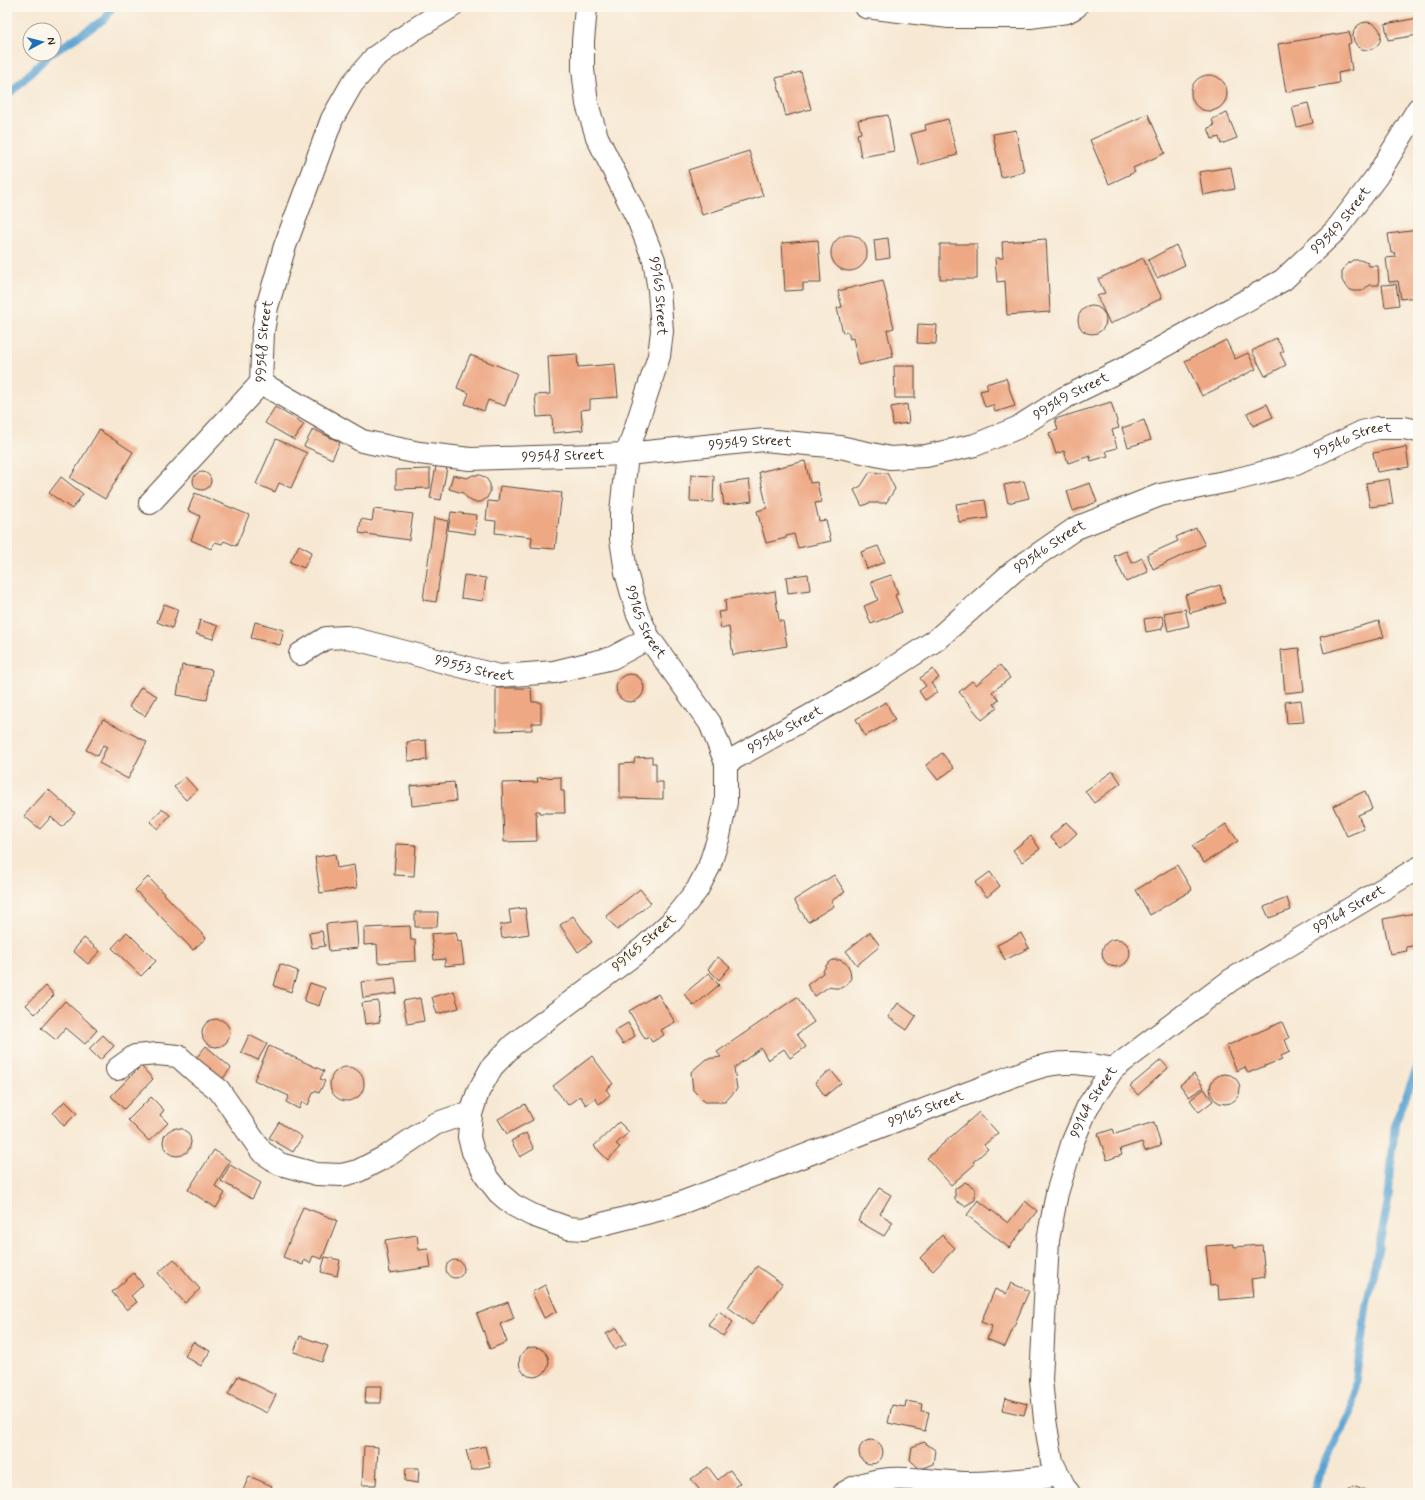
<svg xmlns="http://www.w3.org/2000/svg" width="1425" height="1500" font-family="Mynerve,sans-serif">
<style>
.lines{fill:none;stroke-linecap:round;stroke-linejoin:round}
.stream{stroke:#5aa3d1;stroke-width:8}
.building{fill:#eea884}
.minor-casing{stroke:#574639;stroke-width:24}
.minor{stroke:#fff;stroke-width:22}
.labels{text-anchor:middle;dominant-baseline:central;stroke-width:3.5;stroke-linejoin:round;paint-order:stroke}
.street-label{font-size:14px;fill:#3b2a1e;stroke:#fbf7ec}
</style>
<rect width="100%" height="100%" fill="#fbf7ec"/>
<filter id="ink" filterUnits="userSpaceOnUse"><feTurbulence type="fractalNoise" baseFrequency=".025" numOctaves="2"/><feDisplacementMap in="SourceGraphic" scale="8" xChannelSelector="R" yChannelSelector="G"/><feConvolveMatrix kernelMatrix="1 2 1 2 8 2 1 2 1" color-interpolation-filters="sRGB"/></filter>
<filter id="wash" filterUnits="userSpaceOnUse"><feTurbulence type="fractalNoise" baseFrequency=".012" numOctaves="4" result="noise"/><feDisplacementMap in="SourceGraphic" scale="16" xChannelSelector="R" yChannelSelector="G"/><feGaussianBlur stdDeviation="0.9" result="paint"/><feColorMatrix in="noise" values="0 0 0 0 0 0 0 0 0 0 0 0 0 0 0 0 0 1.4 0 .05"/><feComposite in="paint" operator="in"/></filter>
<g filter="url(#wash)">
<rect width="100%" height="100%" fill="#f7e8d3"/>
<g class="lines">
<!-- stream -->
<path class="stream" d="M54,52L106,18L112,7
M7,96L50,54
M1314,1493L1316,1481L1351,1413L1367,1302L1388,1202L1395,1123L1418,1066"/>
</g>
<g id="blocks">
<!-- building -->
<path class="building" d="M1418,18V35L1388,40L1385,24Z
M1353 36a14 14 0 1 1 28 0a14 14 0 1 1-28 0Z
M1349,32L1351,43L1348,44L1352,70L1338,73L1339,83L1286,92L1278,44Z
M801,72L811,109L786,116L776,78Z
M1191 93a18 18 0 1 1 36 0a18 18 0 1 1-36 0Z
M1308,103L1313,123L1297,127L1292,107Z
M1227,113L1237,138L1221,144L1219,137L1212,139L1208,128L1214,126L1212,119Z
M1148,114L1165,153L1133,168L1135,172L1109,184L1090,140Z
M888,115L894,151L861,157L857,134L861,133L858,120Z
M948,119L957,155L919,165L911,134L926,130L925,125Z
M1016,130L1024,172L1001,177L993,134Z
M749,151L763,196L702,215L688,170Z
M1231,167L1235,189L1203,195L1199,172Z
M1418,230V294H1416V297L1401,299L1398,281L1389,282L1386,258L1396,257L1395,253H1391L1388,234Z
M831 253a18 18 0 1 1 36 0a18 18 0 1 1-36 0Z
M888,238L890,258L876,260L874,240Z
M1046,239L1050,312L1007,315L1005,281L997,282L995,258H1003L1002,242Z
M818,240L821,283H803V290L785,291L782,243Z
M940,244H977V279H940Z
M1176,245L1185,265L1157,278L1148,260Z
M1143,258L1162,298L1110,324L1097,296L1105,293L1098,279Z
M1353,260H1360L1368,263L1369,266H1378L1379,285H1369L1362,291H1353L1346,287L1342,280V272L1346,265Z
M883,280L894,328L887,330L893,357L859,365L853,338L850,339L848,332L843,333L837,308L842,307L838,291Z
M1396,284L1399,305L1385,307L1382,285Z
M1078 320a14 14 0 1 1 28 0a14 14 0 1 1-28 0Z
M918,324L937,325L936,344L917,343Z
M1276,338L1284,351L1280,353L1286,365L1265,376L1252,351Z
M1226,340L1235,359L1248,353L1256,369L1202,396L1185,361Z
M577,354L578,367L615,364L618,397L590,399V409L581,410L583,430L553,433L552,416L537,417L535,395L550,394L548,356Z
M470,355L517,373L505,406L488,400L484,411L465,404L469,393L457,388Z
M894,366H915V398H895Z
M1006,378L1015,406L995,412L993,405L985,407L980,391L988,389L986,384Z
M1111,402L1119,428L1112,430L1117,448L1106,451L1108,456L1091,461L1090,456L1068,463L1064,451L1056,454L1049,433L1058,430L1055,419Z
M907,404L909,423L893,425L891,407Z
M1267,404L1273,417L1253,426L1247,413Z
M275,407L304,424L294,440L265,423Z
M1144,420L1151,440L1128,447L1122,428Z
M313,429L340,442L332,459L304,446Z
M99,430L133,452L105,499L70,478Z
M276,439L307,453L291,488L279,483L275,492L256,484Z
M1406,447L1409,467L1377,472L1373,453Z
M805,461L810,483L817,482L821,502L815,503L819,521L826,520L831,541L798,548L794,534L786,536V538L766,543L757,511L767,508L759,472Z
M436,466L447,468L441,500L430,498Z
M430,469V488L396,489V470Z
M193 481a9 9 0 1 1 18 0a9 9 0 1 1-18 0Z
M870,472L887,473L895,489L886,503H869L862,506L854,490L861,486Z
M453,475L467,478L473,475H480L486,478L490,484V492L487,498L481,502H473L467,498L463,493L449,489Z
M691,475L714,476L713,502L690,501Z
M61,477L83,494L72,509L49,493Z
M1389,479L1393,504L1370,507L1366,483Z
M749,480L752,501L724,505L721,484Z
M1024,481L1029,498L1008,503L1004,485Z
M1090,483L1097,502L1073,511L1067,491Z
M500,486L562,493L555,549L531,547L532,537L495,533L496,521L486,520L488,501L498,502Z
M195,493L249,515L236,546L224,541L222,544L215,542L211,549L191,540L200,516L188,510Z
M985,500L988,518L959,522L956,504Z
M374,509L413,514L409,540L359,533L361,519L372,521Z
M451,512L477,515L475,534L448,530Z
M434,518L448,521L436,602L423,600Z
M1196,528L1205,545L1153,569L1147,555L1178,541L1176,537Z
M299,545L312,552L304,568L290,562Z
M878,546L885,562L867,569L861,552Z
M1126,551L1132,563L1142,558L1148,572L1126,582L1114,556Z
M808,574L810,590L788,593L786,577Z
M464,575L486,578L483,601L461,598Z
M891,575L898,594L895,595L902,612L871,624L864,606L878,600L871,582Z
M1220,585L1225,603L1190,613L1185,595Z
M775,591L779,621H783L787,646L733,655L729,627L721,629L718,612L726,611L725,600Z
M164,604L178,609L172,628L157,622Z
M1185,609L1189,626L1168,631L1164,613Z
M1162,616L1164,625L1162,626V629L1146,632L1144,619Z
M200,620L218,626L213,639L196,634Z
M1379,621L1384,637L1324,653L1320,637Z
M255,622L284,630L280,645L251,638Z
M1299,648L1304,691L1285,693L1281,650Z
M182,665L212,670L207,700L177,695Z
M1000,665L1010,678L992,692L999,700L994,704L997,708L982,720L959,692L972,681L976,685Z
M933,669L939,678L931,683L937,692L925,700L919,691L926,686L920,678Z
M616 688a14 14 0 1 1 28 0a14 14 0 1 1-28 0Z
M141,687L157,696L145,716L129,707Z
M496,688H531L532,702H541V723H532V730L496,731Z
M1301,700L1304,722L1287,723L1285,702Z
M886,702L895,720L865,736L856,719Z
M103,719L147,742L128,779L99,763L107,747L103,745L98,756L86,750Z
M426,740L427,760L408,761L407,742Z
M942,753L954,768L938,780L926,765Z
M652,757V763H656V782H663V799L620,798V764L634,763L635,758Z
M1113,771L1121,783L1094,803L1085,791Z
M185,777L197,790L186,800L174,787Z
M561,777V791H564L565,813H540V811H536L537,841L504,842L502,783L538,782L537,778Z
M454,782L456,801L412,806L410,786Z
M48,789L75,813L62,827L51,817L40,829L24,816Z
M1365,791L1372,809L1358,815L1364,829L1347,836L1333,806Z
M162,809L170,815L158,829L150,822Z
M1066,822L1077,833L1061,848L1050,837Z
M1226,824L1238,841L1204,863L1192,846Z
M1031,836L1040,849L1022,862L1013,850Z
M396,844L416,845L414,876L394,875Z
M335,854L337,868L354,865L357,888L320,893L315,857Z
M1177,865L1192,890L1150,915L1136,890Z
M990,872L1000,886L987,897L975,883Z
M834,875L845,892L831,901L834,906L808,922L794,900Z
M148,877L206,938L193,950L135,890Z
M640,889L651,903L617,930L606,916Z
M1287,898L1291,910L1269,918L1264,907Z
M1414,906H1418V945L1406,947L1407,951L1390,954L1383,919L1415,913Z
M525,908L529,934L502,938L500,925L511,923L509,910Z
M415,912H438L437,927H415Z
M573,916L592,942L578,952L560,925Z
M356,921L358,948L329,951L326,924Z
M410,926L411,940H415L416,961L378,963L377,944L364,945V928Z
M322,931L325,946L312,948L309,933Z
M127,932L156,961L141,976L112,948Z
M456,932L458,942L461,941L464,964L445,966V959L434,960L431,934Z
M870,932L880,946L857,965L846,951Z
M1021,933L1029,948L1005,960L997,945Z
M84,938L100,951L88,964L73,951Z
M1102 953a14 14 0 1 1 28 0a14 14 0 1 1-28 0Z
M718,957L730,967L719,980L708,969Z
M833,960H840L847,964L850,970L851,978L847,984L841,988H834L830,986L815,996L807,985L823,973V971L827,964Z
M280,964L298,971L291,992L274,986Z
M709,973L719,985L694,1006L684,994Z
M395,978L397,993L363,998L361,982Z
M310,983L325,988L319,1006L304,1001Z
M46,986L54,995L35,1014L26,1005Z
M454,991L459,1008L437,1014L432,997Z
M658,994L675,1022L661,1030L664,1035L652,1042L649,1037L645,1039L629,1011Z
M797,997L814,1022L797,1034L806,1047L790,1058L784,1049L768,1060L761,1048L734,1068L737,1089L725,1102H705L693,1090L691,1072L706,1059L721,1057L717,1052Z
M420,998L424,1021L407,1024L403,1001Z
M65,1001L97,1030L85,1044L66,1028L56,1040L41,1028Z
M378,1001L380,1022L365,1024L362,1003Z
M898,1003L916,1016L907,1030L888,1017Z
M202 1033a14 14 0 1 1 28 0a14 14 0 1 1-28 0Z
M1282,1022L1289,1038L1285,1040L1290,1052L1281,1056L1282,1059L1248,1073L1245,1067L1237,1071L1226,1046Z
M628,1023L635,1036L623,1044L614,1031Z
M103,1035L114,1046L100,1060L89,1049Z
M249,1035L267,1044L258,1060L241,1052Z
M206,1046L231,1068L222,1080L196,1058Z
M269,1046L324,1071L320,1079L325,1081L319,1093L314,1091L308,1105L302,1102L299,1109L286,1102L289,1096L254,1080Z
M592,1056L613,1084L606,1089L610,1095L599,1104L595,1098L586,1105L580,1096L568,1105L553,1086Z
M1161,1060L1168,1068L1138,1095L1130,1086Z
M141,1066L153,1079L124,1109L111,1096Z
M330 1084a17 17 0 1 1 34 0a17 17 0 1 1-34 0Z
M831,1070L841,1083L825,1096L815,1082Z
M1210 1089a15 15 0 1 1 30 0a15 15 0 1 1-30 0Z
M1194,1074L1204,1087L1189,1097L1180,1085Z
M1204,1089L1213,1101L1199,1112L1190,1100Z
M151,1097L164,1110L160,1115L168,1123L149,1141L128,1120Z
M65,1101L77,1113L64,1126L53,1113Z
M525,1104L533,1120L507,1134L498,1119Z
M979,1112L998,1133L984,1145L988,1149L973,1162L975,1164L951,1185L927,1158Z
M279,1122L302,1137L293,1152L269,1138Z
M619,1122L629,1132L616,1144L620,1147L608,1160L594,1146Z
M1154,1122L1161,1146L1145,1151L1142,1142L1120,1149L1122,1155L1107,1160L1098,1134L1113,1129L1115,1134Z
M163 1142a14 14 0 1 1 28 0a14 14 0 1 1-28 0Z
M526,1133L534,1149L520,1157L511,1141Z
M214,1150L230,1161L215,1186L225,1193L216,1208L188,1190Z
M230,1165L261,1183L252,1199L221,1181Z
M965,1182L975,1188V1200L965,1206L955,1200V1189Z
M879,1188L891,1195L880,1214L893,1222L884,1236L858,1221Z
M978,1200L1008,1223L1025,1201L1037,1211L1009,1248L967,1215Z
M303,1207L337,1220L322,1259L313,1256L310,1263L304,1260L303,1265L283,1257Z
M417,1235L419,1250L428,1249L431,1267L390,1273L385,1240Z
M942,1235L955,1248L933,1271L920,1258Z
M1234,1244V1247L1262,1245L1265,1277L1251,1279L1253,1297L1219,1300L1218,1285L1210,1286L1206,1246Z
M325,1257L340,1260L337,1276L321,1272Z
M174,1259L200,1289L185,1303L158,1273Z
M446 1269a9 9 0 1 1 18 0a9 9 0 1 1-18 0Z
M757,1266L782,1284L752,1325L728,1307Z
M134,1273L143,1285L131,1296L137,1302L127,1310L112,1292Z
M1011,1283L1029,1291L1005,1347L987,1339L992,1326L981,1322L995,1289L1006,1294Z
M545,1285L557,1311L544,1318L532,1292Z
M508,1302L514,1318L500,1324L507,1342L490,1349L477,1314Z
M719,1311L733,1322L723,1336L708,1324Z
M617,1328L626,1344L615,1350L606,1334Z
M300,1336L328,1346L322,1362L294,1352Z
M193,1342L210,1351L201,1366L185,1356Z
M519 1362a15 15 0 1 1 30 0a15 15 0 1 1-30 0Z
M238,1376L276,1395L267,1413L228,1394Z
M366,1386H382L381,1403H365Z
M1005,1398L1027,1404L1024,1415L1002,1410Z
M906,1401L922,1404L921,1411L929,1412L925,1431L888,1423L892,1405L905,1407Z
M859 1452a12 12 0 1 1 24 0a12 12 0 1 1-24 0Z
M924,1442L935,1450L933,1464L920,1469L910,1460L912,1447Z
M364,1446L378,1447L376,1485H362Z
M485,1446L490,1466L471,1470L466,1450Z
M708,1467L718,1480L730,1470L740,1483L727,1493H702L691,1479Z
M406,1468H419L418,1483L405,1481Z
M249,1476L272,1486L269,1493H242Z
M1354,1486L1369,1493H1344Z"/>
</g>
</g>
<g filter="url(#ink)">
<use href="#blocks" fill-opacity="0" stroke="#574639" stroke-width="1"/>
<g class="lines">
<!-- minor casing -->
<g class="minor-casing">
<g id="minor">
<path id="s1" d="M586,7L583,41V69L587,104L597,137L639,222L654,260L659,290L662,331L659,356L627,454L621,512V539L626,572L637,612L649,638L710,723L726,763V802L719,836L709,867L697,890L671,922L643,948L513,1045L492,1067L478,1092L471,1114L469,1137L473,1152L488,1179L499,1193L513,1205L532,1215L568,1228L583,1229L673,1206L1002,1080C1022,1073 1044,1063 1066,1063C1082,1062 1098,1066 1113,1069"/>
<path d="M866,7L949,17H1030L1067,12L1076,7"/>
<path id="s2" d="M261,383L362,441L419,453L470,459L627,454L764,440L840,447L890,458L926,456L975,445L1017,428L1064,398L1121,370L1283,280L1335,231L1377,176L1418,109"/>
<path id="s3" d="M261,383L263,332L267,307L285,246L332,119L352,84L375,57L415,29L451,7"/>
<path d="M150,503L261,383"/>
<path id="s4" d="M300,654L326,638L347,637L499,676L554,672L612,658L649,638"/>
<path id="s5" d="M726,763L877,678L936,640L1014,571L1076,528L1160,495L1234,480L1296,464L1362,432L1377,428H1404L1418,431"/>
<path d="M117,1069L135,1056L157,1054L178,1056L196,1072L219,1090L262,1152L280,1164L316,1174L342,1175L358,1171L387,1156L435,1124L458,1116L471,1114"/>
<path d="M844,1493C882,1469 927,1482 969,1483C995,1483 1021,1480 1048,1477"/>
<path id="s6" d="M1069,1493L1065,1488L1052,1462L1045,1420L1041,1380L1048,1240L1057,1193L1073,1141L1088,1106L1113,1069L1231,980L1418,868"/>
</g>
</g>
<!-- minor -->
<use href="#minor" class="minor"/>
</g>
</g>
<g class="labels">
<!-- street labels -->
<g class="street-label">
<text stroke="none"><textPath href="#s2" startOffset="1168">99549 Street</textPath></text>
<text stroke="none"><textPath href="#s1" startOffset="304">99165 Street</textPath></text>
<text stroke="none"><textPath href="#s3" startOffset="42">99548 Street</textPath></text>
<text stroke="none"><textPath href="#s2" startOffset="843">99549 Street</textPath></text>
<text stroke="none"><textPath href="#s5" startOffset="715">99546 Street</textPath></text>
<text stroke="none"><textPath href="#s2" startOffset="507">99549 Street</textPath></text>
<text stroke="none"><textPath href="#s2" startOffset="319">99548 Street</textPath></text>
<text stroke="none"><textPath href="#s5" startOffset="391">99546 Street</textPath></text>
<text stroke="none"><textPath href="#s1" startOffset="640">99165 Street</textPath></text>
<text stroke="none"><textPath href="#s4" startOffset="183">99553 Street</textPath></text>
<text stroke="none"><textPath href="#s5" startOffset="68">99546 Street</textPath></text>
<text stroke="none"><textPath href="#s6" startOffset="729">99164 Street</textPath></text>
<text transform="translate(644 943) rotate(-41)">99165 Street</text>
<text stroke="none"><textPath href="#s6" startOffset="405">99164 Street</textPath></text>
<text stroke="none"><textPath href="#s1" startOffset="1804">99165 Street</textPath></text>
</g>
</g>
<!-- margin -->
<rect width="1425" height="1500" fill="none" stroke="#fbf7ec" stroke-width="24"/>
<!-- north arrow -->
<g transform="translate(42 42) rotate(83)"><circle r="19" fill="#fbf7ec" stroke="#aea59a"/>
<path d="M0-3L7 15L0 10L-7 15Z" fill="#1f6fb2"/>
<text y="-6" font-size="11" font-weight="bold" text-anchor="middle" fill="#3b2a1e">N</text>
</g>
</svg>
